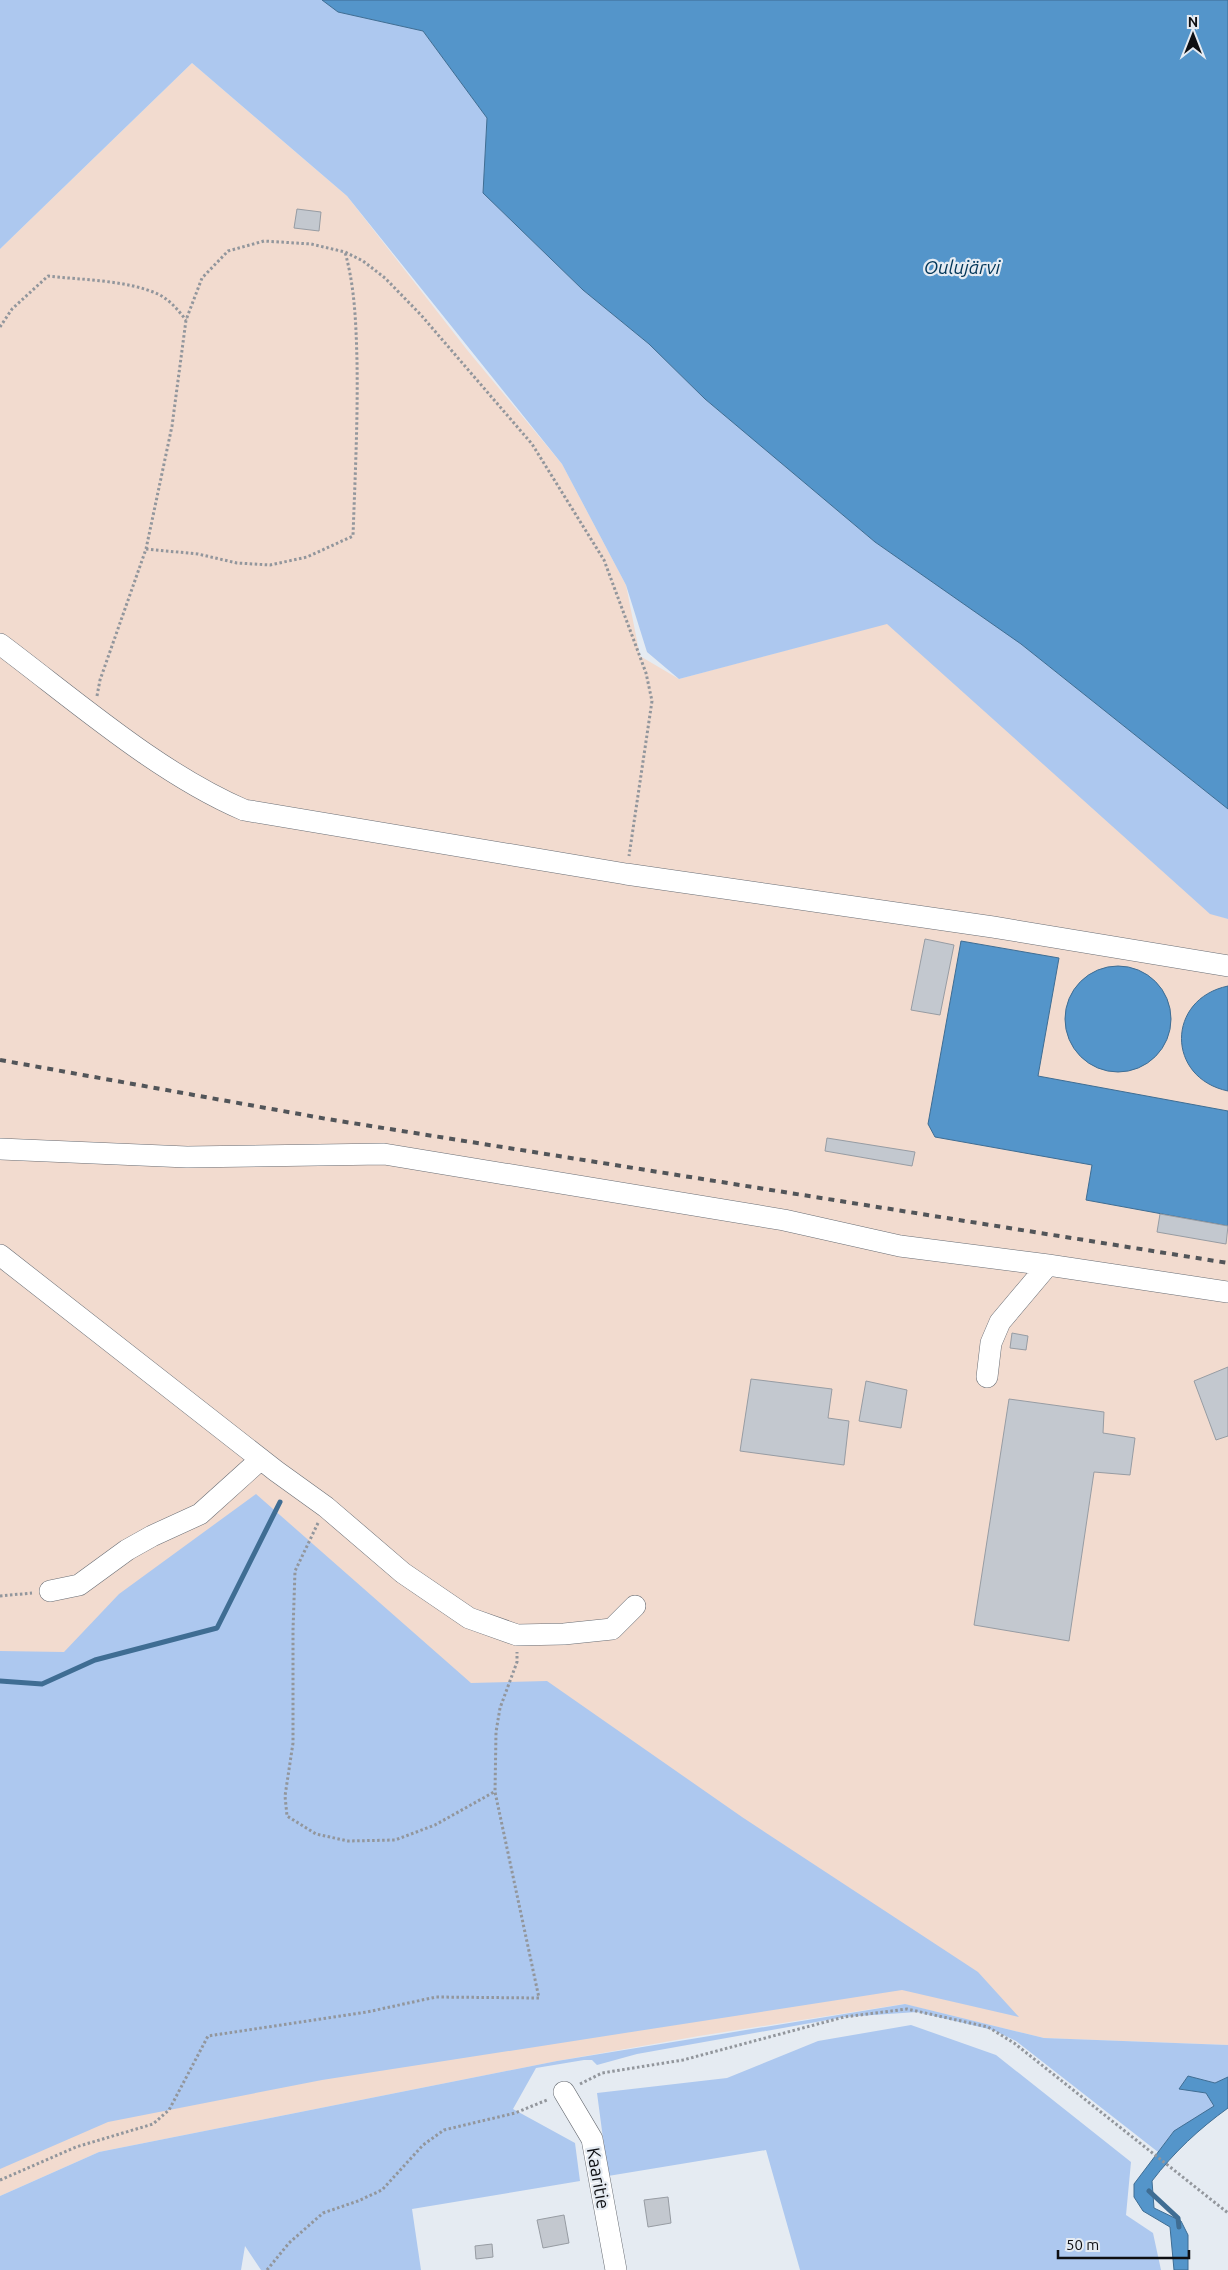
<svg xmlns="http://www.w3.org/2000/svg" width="1228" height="2270" font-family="Ubuntu,sans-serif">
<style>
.industrial{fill:#f2dbcf}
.green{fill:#adc8ef}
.water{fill:#5495ca;stroke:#3f6d93}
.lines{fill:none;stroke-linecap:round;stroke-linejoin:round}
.stream{stroke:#3f6d93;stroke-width:5}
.building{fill:#c3c8cf;stroke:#979ca3}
.minor-casing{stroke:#696d74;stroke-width:22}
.path{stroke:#92969c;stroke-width:3;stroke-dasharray:2.5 2.5;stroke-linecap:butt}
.minor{stroke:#fff;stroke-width:21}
.rail{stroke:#525559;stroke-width:4;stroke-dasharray:6 6;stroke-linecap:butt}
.labels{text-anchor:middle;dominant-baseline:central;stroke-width:4.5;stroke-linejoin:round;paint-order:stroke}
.street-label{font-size:18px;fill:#0e0f12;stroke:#e5ebf2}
.water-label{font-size:19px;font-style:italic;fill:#003558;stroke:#e5ebf2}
</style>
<rect width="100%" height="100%" fill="#e5ebf2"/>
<!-- industrial -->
<path class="industrial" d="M192,63L347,196L468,351L562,464L626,585L640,656L679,679L887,623L1210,913L1228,919V2045L1044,2038L904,2004L699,2036L557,2061L99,2152L0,2196V249Z"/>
<!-- green -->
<path class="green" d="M0,0H322L338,12L423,31L487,118L483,193L583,290L649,344L705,399L875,542L1021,644L1228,809V919L1210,914L887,624L679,679L647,652L626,585L562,464L347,196L192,63L0,249Z
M256,1494L471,1683L547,1681L742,1817L978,1972L1019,2017L902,1990L322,2080L108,2122L0,2169V1651L64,1652L119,1594Z
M905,2004L1044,2038L1228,2045V2077L1215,2083L1188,2076L1180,2089L1206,2093L1214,2106L1211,2112L1174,2131L1158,2152L1016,2041L993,2030L917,2012L844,2017L637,2054L597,2065L592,2060H584L536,2068L513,2109L575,2143L580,2181L412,2209L421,2270H261L245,2246L241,2270H0V2196L99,2152L557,2061Z
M911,2025L996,2055L1131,2162L1126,2215L1153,2233L1161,2270H800L766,2150L608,2176L597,2093L727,2078L818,2041Z"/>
<!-- water -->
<path class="water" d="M322,0H1228V809L1021,644L875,542L705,399L649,344L583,290L483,193L487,118L423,31L338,12Z
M961,941L1059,958L1038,1076L1228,1111V1226L1086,1200L1092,1165L935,1137L928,1124Z
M1065 1019a53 53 0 1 1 106 0a53 53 0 1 1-106 0Z
M1228,986V1091C1166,1078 1166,999 1228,986Z
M1188,2076L1215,2083L1228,2077V2108C1199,2129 1174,2152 1152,2181L1154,2208L1181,2221L1188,2235V2270H1174L1170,2227L1143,2211L1134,2197V2184L1174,2131L1214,2106L1206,2093L1179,2089Z"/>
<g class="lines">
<!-- stream -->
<path class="stream" d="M0,1681L42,1684L95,1660L217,1628L280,1502
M1149,2191L1178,2218L1179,2227"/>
</g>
<!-- building -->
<path class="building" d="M297,209L321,212L319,231L294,228Z
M925,939L954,945L940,1015L911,1010Z
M827,1138L915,1152L912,1166L825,1151Z
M1160,1214L1228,1226L1226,1244L1157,1232Z
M1012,1333L1028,1336L1026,1350L1010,1348Z
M1228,1367V1436L1216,1440L1194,1381Z
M751,1379L832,1389L828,1418L849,1421L844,1465L740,1451Z
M866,1381L907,1390L901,1428L859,1421Z
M1009,1399L1104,1412L1103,1433L1135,1438L1130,1475L1094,1472L1069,1641L974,1625Z
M668,2197L671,2223L648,2227L644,2200Z
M564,2215L569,2243L543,2248L537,2220Z
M492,2244L493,2257L476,2259L475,2246Z"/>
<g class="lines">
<!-- minor casing -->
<g class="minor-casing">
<path id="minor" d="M0,644C76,701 158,773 244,810L626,874L993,927L1228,966
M0,1149L187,1157L384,1154L784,1220L900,1246L1048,1265L1228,1292
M0,1255L276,1471L326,1507L403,1573L469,1618L517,1635L564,1634L612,1629L635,1606
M987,1377L991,1343L1000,1322L1048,1265
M50,1591L79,1585L127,1550L152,1536L200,1514L261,1459
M564,2092L592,2139L616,2270"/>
</g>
<!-- path -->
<path class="path" d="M0,327L12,309L48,276C82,280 127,280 158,294C170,300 178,310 186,320
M146,549L198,554L237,563L270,565L307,557L353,536C355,478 358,420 357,361C356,324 355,288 345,252
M97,696L100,680L146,549L172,426L186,320L202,278L228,251L264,241L311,244L345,252L363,261L385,278L421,315L532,444L604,560L646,673L652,701L629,856
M318,1523L295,1571L293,1630V1743L285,1796L287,1816L316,1834L348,1841L395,1840L435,1825L494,1792
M0,1596L32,1593
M580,2084L602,2073L683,2060L844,2017L907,2009L988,2027L1014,2043L1228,2213
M0,2180L76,2147L153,2124L169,2110L208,2036L367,2012L436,1997L539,1998L495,1792L496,1732L500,1708L517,1662V1652
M267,2270L289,2243L323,2213L358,2201L382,2190L423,2145L444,2130L515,2113L547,2100"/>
<!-- minor -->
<use href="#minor" class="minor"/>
<!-- rail -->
<path class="rail" d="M0,1060L327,1119L1228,1263"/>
</g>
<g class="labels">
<!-- street labels -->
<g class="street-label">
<text transform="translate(599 2178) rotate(80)">Kaaritie</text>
</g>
<!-- water labels -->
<g class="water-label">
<text x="962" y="267">Oulujärvi</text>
</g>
</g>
<!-- north arrow -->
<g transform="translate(1193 35)" stroke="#e5ebf2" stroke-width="4" paint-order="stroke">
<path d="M0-4L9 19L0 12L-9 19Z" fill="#0e0f12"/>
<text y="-8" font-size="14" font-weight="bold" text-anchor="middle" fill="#0e0f12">N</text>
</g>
<!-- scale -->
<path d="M1058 2250v8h131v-8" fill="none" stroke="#0e0f12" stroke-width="2.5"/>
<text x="1066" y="2250" font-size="15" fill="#0e0f12" stroke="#e5ebf2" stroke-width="4" paint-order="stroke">50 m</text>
</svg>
